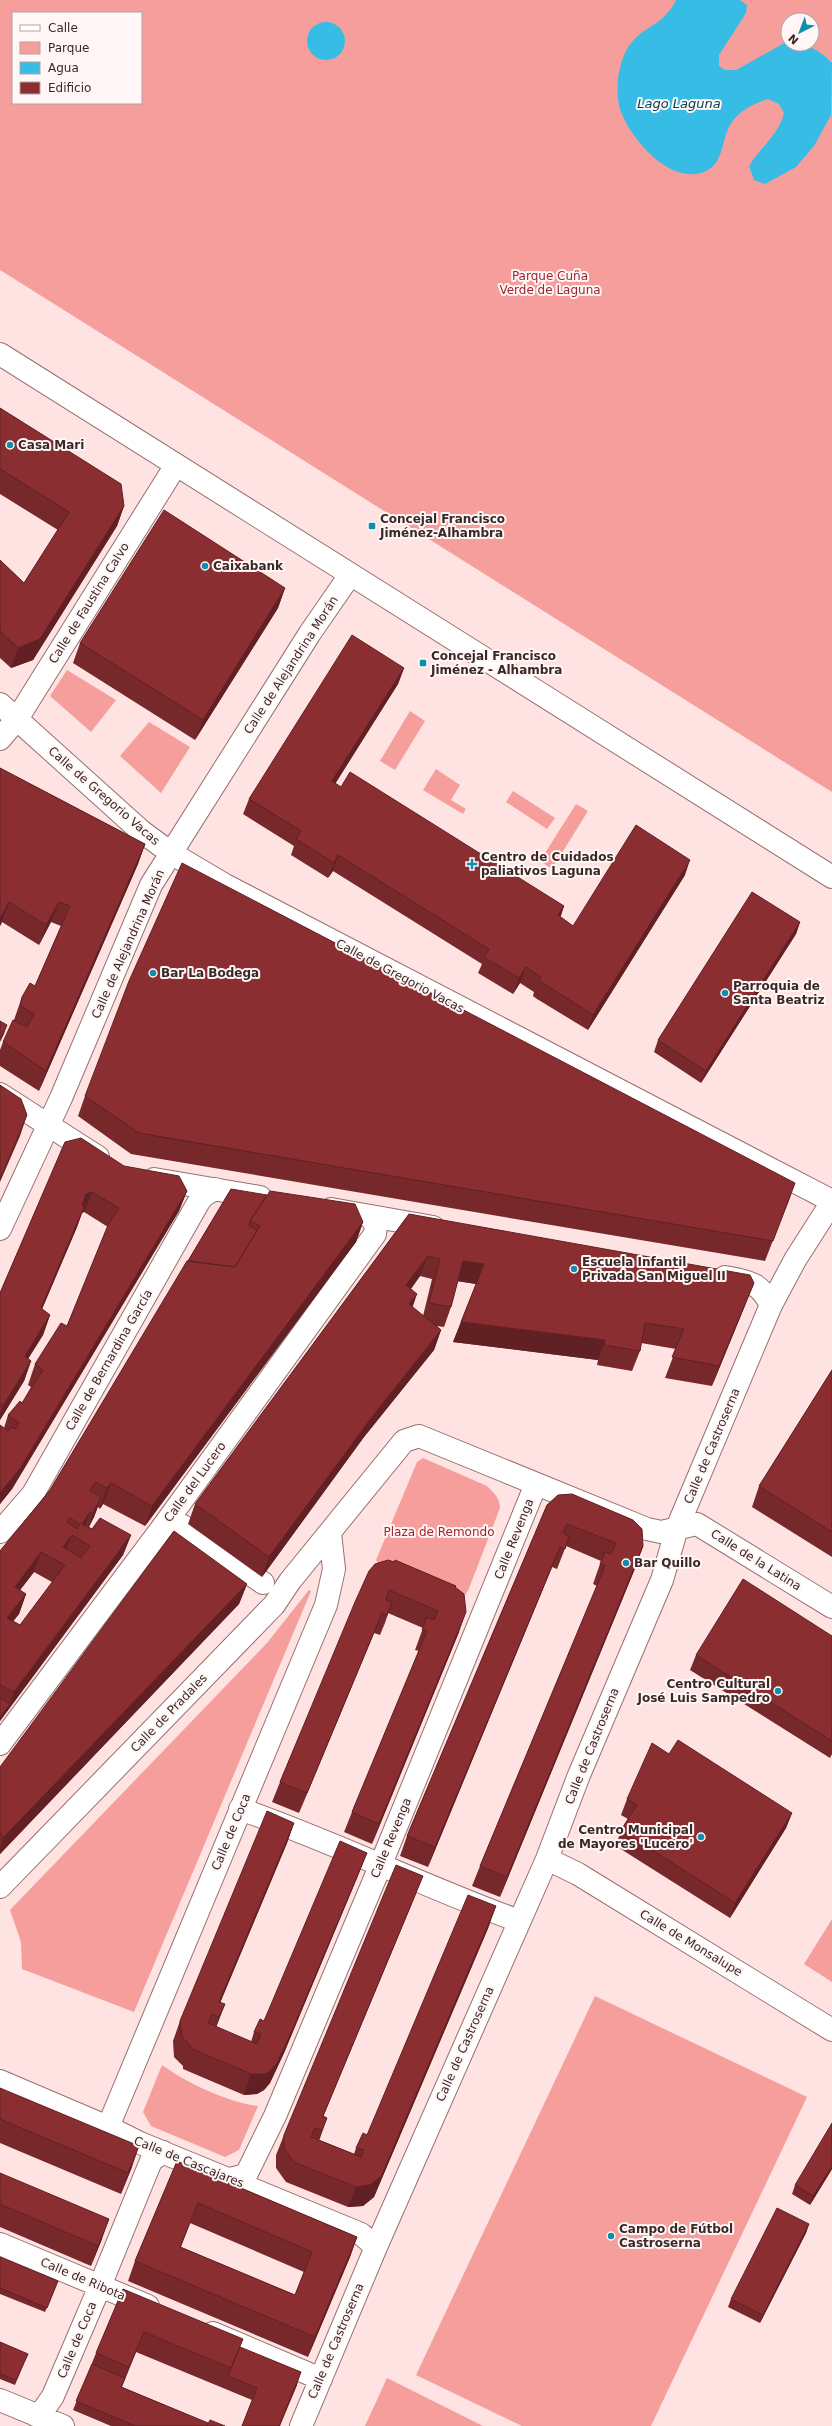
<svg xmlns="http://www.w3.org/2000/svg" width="832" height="2426" font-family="'DejaVu Sans',sans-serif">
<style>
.green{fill:#f59e9b;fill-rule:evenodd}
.water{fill:#37bde5}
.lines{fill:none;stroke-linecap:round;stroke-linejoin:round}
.pedestrian-casing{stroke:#97706e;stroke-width:24}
.minor-casing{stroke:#97706e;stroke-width:24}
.tertiary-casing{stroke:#97706e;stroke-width:24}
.pedestrian{stroke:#fff;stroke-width:22}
.minor{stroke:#fff;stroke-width:22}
.tertiary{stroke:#fff;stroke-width:22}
.wall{fill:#77282b;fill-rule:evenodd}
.shaded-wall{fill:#612023}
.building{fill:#8a2e32;stroke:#612023;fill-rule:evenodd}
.poi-dot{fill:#0f8dae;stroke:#fff6f5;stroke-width:1.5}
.labels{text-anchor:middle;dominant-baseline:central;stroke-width:4;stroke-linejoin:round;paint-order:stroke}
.park-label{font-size:12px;fill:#9b242e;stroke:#fff6f5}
.poi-label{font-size:12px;font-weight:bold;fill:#392827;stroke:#fff6f5;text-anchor:start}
.street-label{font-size:12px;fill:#392827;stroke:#fff6f5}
.water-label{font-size:13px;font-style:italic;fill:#054050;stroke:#fff6f5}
</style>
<rect width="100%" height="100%" fill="#fee3e2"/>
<!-- green -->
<path class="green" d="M0,0H832V792L0,270ZM13,13H141V103H13ZM788,20H812V44H788Z
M67,670L116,700L91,732L50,696Z
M410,711L425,721L395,770L380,761Z
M149,722L190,747L161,793L120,756Z
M436,769L460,785L451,800L466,809L463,814L423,790Z
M513,791L555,818L547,829L506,802Z
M576,804L588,811L552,869L540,861Z
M423,1458L487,1486C494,1493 500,1498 500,1508L468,1591L463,1597L379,1566L376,1560L417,1462Z
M309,1590L311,1591L134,2012L22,1969L21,1942L10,1910L267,1643Z
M832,1919V1982L804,1964Z
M595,1996L807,2097L651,2426H522L416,2375Z
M162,2065C187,2083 227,2102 258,2106L239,2150L225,2157L151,2126L143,2112Z
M387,2378L483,2426H365Z"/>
<!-- water -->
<path class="water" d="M676,0H740L747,5L746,13L719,55V66L725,70H736L788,41V44C807,44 819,49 832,63L831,115L814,146L796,167L765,184L754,180L749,166C760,148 779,134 784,113L779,104L768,99C752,104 735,113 728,129C722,143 722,164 706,171C671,187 630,139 620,109C616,95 617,78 621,64C632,24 661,32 676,0Z
M307 41a19 19 0 1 1 38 0a19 19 0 1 1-38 0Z"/>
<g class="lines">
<!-- pedestrian casing -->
<g class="pedestrian-casing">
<path id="pedestrian" d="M183,1526L263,1583"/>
</g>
<!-- minor casing -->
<g class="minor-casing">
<path id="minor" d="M0,704L141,831L171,853L225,885L832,1201
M0,739L17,719L176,465
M0,1094L98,1157
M154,1179L260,1197
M331,1209L433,1227
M0,1229L61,1098L151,885L310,633L350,575
M725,1277C750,1282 759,1282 771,1305
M0,1532L33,1494L198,1203L203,1196L215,1189
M0,1744L162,1528L375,1234L376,1226L370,1216
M240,1809C335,1842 425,1887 519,1921
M547,1859L578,1874L832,2030
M0,1887L274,1605L290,1581L404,1441L419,1436L647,1529L661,1532L697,1524L832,1607
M0,2081L108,2127L140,2143L361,2234L376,2247
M108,2127L326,1605L334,1569L330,1533
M230,2179L246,2175L275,2116L381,1864L536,1484
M0,2244L148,2306
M213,2333L321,2379
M0,2400L63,2426
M35,2415L42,2412L53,2396L100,2286L151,2161L163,2152
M301,2426L376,2247L547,1859L579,1775L662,1580L677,1528L771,1305L795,1260L832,1202"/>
</g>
<!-- tertiary casing -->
<g class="tertiary-casing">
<path id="tertiary" d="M0,354L832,877"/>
</g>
<!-- pedestrian -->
<use href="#pedestrian" class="pedestrian"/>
<!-- minor -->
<use href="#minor" class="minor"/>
<!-- tertiary -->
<use href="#tertiary" class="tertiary"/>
</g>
<!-- wall -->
<path class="wall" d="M0,408L124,506L117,526L33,660L11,668L0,658V560L24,583L58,530L0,494Z
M285,588L278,608L195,740L73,663L80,643Z
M404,668L398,684L335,783L341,787L564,906L560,917L573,926L685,875L588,1030L537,999L533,996L534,992L520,983L513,994L478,973L482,964L333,871L328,878L291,855L294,846L243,814L249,799Z
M0,768L145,844L138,864L39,1091L0,1066V1050L3,1042L14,1020L22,997L35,986L61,926L51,922L39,945L2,922L0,926Z
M800,922L796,934L701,1083L654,1052L658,1040Z
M85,1096L795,1183L765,1261L131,1154L78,1116Z
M65,1142L124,1166L187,1191L179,1211L12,1489L0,1504V1425L4,1428L8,1415L22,1403L31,1387L28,1385L35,1364L67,1326L108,1227L84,1212L82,1213L77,1227L42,1309L50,1315L43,1335L28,1359L31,1361L24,1381L0,1420V1293Z
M231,1189L363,1222L356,1242L145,1526L103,1504L100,1509L98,1507L94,1517L89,1527L92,1529L131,1535L123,1555L0,1721V1551L50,1490ZM34,1572L52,1582L20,1625L13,1621L19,1614L26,1594L20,1590Z
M409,1214L746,1303L712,1386L665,1378L676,1349L641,1343L640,1351L632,1371L597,1365L598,1360L453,1342L476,1284L458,1281L451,1307L444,1327L437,1326L441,1330L434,1350L364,1437L262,1577L188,1524L195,1504ZM420,1276L432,1279L423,1316L413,1307L411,1289Z
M832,1370V1557L752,1507L759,1486Z
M547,1505L643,1546L636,1566L500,1897L472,1886L480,1866L597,1586L593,1584L601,1561L566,1546L557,1569L552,1567L428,1867L400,1856L407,1836Z
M369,1571L456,1586V1588L459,1632L372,1844L344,1832L352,1812L419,1651L415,1650L423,1628L388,1613L380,1635L374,1633L299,1813L272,1802L280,1782Z
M247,1584L239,1604L0,1854V1767Z
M832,1636V1754L830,1758L690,1670L696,1655Z
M669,1754L792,1813L786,1828L730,1918L616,1846L621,1830L628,1819L621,1815L627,1799Z
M294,1823L287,1843L220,2003L225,2004L216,2027L251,2042L254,2032L264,2021L359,1873L284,2053L270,2083L264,2090L257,2094L244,2095L183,2069V2066L174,2057L173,2041L180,2021Z
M415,1896L323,2116L327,2118L319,2140L354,2154L356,2148L367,2135L489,1926L374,2197L363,2206L348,2207L286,2182L276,2168V2155L284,2135Z
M0,2088L132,2167L121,2194L0,2143Z
M177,2161L357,2237L350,2257L308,2357L128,2281L135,2261ZM190,2223L304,2272L295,2295L181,2247Z
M832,2169L810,2205L792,2194L795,2185Z
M0,2173L102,2239L91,2266L0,2227Z
M809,2224L806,2233L760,2323L728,2307L731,2299Z
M0,2257L56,2286L45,2312L0,2294Z
M123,2289L240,2347L297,2385L280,2426H242L252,2400L136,2352L122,2387L208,2423L225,2426H111L73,2410L96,2353Z
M0,2342L28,2354L15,2385L0,2379Z"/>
<!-- shaded-wall -->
<path class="shaded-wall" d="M124,506L117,526L33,660L11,668L18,648Z
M285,588L278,608L195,740L203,720Z
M404,668L398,684L327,797L332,781Z
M145,844L138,864L39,1091L46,1071Z
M338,855L333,871L328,878L334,863Z
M690,860L685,875L588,1030L593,1015Z
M9,902L2,922L0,926V919Z
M59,902L51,922L39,945L46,925Z
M564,906L559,922L558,915Z
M800,922L796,934L701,1083L706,1071Z
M526,967L520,983L513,994L519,978Z
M7,1025L4,1034L0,1042V1040Z
M27,1115L20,1136L0,1182V1179Z
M795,1183L788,1203L765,1261L773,1241Z
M187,1191L179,1211L12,1489L0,1504V1493Z
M92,1192L84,1212L82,1213L77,1227L34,1328L82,1205L86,1194Z
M363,1222L356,1242L145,1526L152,1506Z
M428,1256L420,1276L399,1305L406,1285Z
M463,1261L484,1264L476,1284L456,1281Z
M754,1283L746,1303L712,1386L719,1366Z
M417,1294L410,1315L409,1304Z
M50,1315L43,1335L17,1376L25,1356Z
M461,1322L605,1340L598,1360L453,1342Z
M441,1330L434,1350L364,1437L262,1577L269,1557L372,1417Z
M31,1361L24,1381L0,1420V1415L3,1406Z
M111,1483L103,1504L100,1509L107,1488Z
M101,1497L94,1517L85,1534L93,1513Z
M90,1512L83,1532L82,1524Z
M72,1535L64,1556L63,1547Z
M131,1535L123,1555L0,1721V1717L10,1704L14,1692Z
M643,1546L636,1566L500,1897L507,1877Z
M560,1547L552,1567L428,1867L435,1847Z
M41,1552L34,1572L7,1607L15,1587Z
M247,1584L239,1604L0,1854V1848L4,1837Z
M26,1594L19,1614L0,1638L7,1618Z
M392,1602L385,1623L380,1635L387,1615Z
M466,1612L459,1632L372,1844L379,1824Z
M382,1613L374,1633L299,1813L307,1793Z
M792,1813L786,1828L730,1918L735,1903Z
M294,1823L287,1843L215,2015L219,2002Z
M367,1853L359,1873L284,2053L270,2083L264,2090L257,2094L244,2095L251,2074Z
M423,1876L415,1896L318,2129L323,2116Z
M496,1906L489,1926L374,2197L363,2206L348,2207L356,2187Z
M225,2004L217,2025L212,2037L219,2017Z
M327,2118L320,2138L314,2151L322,2130Z
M139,2146L132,2167L121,2194L128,2173Z
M832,2166V2169L810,2205L813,2196Z
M109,2219L102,2239L91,2266L98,2246Z
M809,2224L806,2233L760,2323L763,2315Z
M357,2237L350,2257L308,2357L315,2337Z
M144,2332L136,2352L118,2395L129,2367Z
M301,2372L297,2385L279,2426Z"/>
<!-- building -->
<path class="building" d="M0,408L121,484L124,506L40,639L18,648L0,631V560L24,583L69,512L0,469Z
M164,510L285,588L203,720L80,643Z
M352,635L404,668L332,781L341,787L350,772L564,906L558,915L573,926L636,825L690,860L593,1015L543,983L539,980L541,977L526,967L519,978L484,957L489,949L338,855L334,863L296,839L301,831L249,799Z
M0,768L145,844L46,1071L3,1042L13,1020L27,1027L34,1014L20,1006L22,997L30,983L35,986L70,906L59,902L46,925L9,902L0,919Z
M182,863L795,1183L773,1241L139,1133L85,1096L129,981Z
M752,892L800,922L706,1071L658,1040Z
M0,1021L7,1025L0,1040Z
M0,1085L21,1099L27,1115L0,1179Z
M81,1138L124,1166L179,1176L187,1191L20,1469L0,1493V1425L8,1431L11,1427L15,1429L19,1423L8,1415L20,1401L22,1403L43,1370L35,1364L61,1323L67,1326L108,1225L119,1208L92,1192L86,1194L82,1205L84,1207L41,1308L50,1315L25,1356L31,1361L3,1406L0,1403V1293L65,1142Z
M231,1189L267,1195L250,1221L249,1226L257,1230L235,1267L188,1261Z
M270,1191L355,1204L363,1222L152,1506L111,1483L107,1488L95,1482L90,1491L101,1497L93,1513L90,1512L82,1524L92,1529L100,1518L131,1535L14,1692L0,1685V1551L50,1490L187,1261L235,1267L260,1226L250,1221ZM70,1518L80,1524L77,1529L67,1522ZM72,1535L90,1546L81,1558L63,1547ZM41,1552L65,1565L20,1625L7,1618L26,1594L15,1587Z
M409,1214L750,1275L754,1283L719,1366L672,1357L684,1329L645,1323L640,1351L604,1345L605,1340L461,1322L484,1264L463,1261L451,1307L429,1303L440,1259L428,1256L406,1285L417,1294L409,1304L441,1330L372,1417L269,1557L195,1504Z
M832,1370V1532L759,1486Z
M572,1494L633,1520L642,1529L643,1546L507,1877L480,1866L605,1566L600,1564L605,1552L611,1554L616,1543L567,1524L563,1533L569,1537L565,1549L560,1547L435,1847L407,1836L547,1505L558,1495Z
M174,1531L247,1584L4,1837L0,1833V1767Z
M388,1560L394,1562L395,1560L456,1586L455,1587L464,1594L466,1612L379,1824L352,1812L427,1631L422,1630L427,1617L434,1620L438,1611L389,1590L386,1600L392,1602L387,1615L382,1613L307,1793L280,1782L355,1602L369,1571L375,1564Z
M743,1579L832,1636V1741L696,1655Z
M0,1698L10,1704L0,1717Z
M678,1740L792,1813L735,1903L621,1830L637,1805L627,1799L652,1743L669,1754Z
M267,1811L294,1823L219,2002L225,2004L219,2017L212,2014L208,2023L257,2044L261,2034L254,2032L260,2019L264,2021L340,1841L367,1853L291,2033L277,2063L271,2070L265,2074H251L190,2048L191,2046L182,2037L180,2021Z
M396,1865L423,1876L323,2116L327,2118L322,2130L315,2128L311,2137L361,2157L364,2150L356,2148L363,2133L367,2135L468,1895L496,1906L381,2177L370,2185L356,2187L294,2162L284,2148V2135Z
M0,2088L139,2146L128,2173L0,2119Z
M832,2123V2166L813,2196L795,2185Z
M177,2161L357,2237L315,2337L135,2261ZM198,2203L312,2252L295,2295L180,2247Z
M0,2173L109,2219L98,2246L0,2204Z
M777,2208L809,2224L763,2315L731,2299Z
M0,2257L58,2281L47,2308L0,2288Z
M123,2289L243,2339L231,2368L144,2332L129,2367L96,2353Z
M0,2342L28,2354L16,2380L0,2374Z
M240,2347L301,2372L279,2426H242L257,2388L228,2376Z
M92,2364L125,2378L121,2387L208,2423L207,2426H135L76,2401Z
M210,2420L225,2426H207Z"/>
<!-- markers -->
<g class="poi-dot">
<circle cx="10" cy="445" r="4"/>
<rect x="368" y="522" width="8" height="8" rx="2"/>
<circle cx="205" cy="566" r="4"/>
<rect x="419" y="659" width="8" height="8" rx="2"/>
<path d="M470 858h4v4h4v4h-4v4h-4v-4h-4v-4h4z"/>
<circle cx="153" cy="973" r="4"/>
<circle cx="725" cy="993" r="4"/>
<circle cx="574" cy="1269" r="4"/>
<circle cx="626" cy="1563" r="4"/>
<circle cx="778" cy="1691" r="4"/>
<circle cx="701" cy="1837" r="4"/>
<circle cx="611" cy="2236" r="4"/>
</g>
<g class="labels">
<!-- park labels -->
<g class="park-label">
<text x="550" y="276">Parque Cuña<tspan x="550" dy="14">Verde de Laguna</tspan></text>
<text x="439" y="1532">Plaza de Remondo</text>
</g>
<!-- poi labels -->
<g class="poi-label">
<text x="18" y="445">Casa Mari</text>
<text x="380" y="519">Concejal Francisco<tspan x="380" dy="14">Jiménez-Alhambra</tspan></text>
<text x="213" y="566">Caixabank</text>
<text x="431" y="656">Concejal Francisco<tspan x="431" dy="14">Jiménez - Alhambra</tspan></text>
<text x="481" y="857">Centro de Cuidados<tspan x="481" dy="14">paliativos Laguna</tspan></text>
<text x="161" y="973">Bar La Bodega</text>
<text x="733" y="986">Parroquia de<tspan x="733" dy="14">Santa Beatriz</tspan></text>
<text x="582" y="1262">Escuela Infantil<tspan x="582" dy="14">Privada San Miguel II</tspan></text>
<text x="634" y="1563">Bar Quillo</text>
<text x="770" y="1684" text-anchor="end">Centro Cultural<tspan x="770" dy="14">José Luis Sampedro</tspan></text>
<text x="693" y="1830" text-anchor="end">Centro Municipal<tspan x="693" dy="14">de Mayores 'Lucero'</tspan></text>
<text x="619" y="2229">Campo de Fútbol<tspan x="619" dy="14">Castroserna</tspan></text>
</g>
<!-- street labels -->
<g class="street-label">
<text transform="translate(89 603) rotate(-58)">Calle de Faustina Calvo</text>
<text transform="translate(291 665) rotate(-57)">Calle de Alejandrina Morán</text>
<text transform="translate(104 796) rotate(41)">Calle de Gregorio Vacas</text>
<text transform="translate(128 944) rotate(-66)">Calle de Alejandrina Morán</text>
<text transform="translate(400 976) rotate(28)">Calle de Gregorio Vacas</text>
<text transform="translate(109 1360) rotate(-60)">Calle de Bernardina García</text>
<text transform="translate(712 1446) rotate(-67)">Calle de Castroserna</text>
<text transform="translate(195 1482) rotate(-54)">Calle del Lucero</text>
<text transform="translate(514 1539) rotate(-68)">Calle Revenga</text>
<text transform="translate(756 1560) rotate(32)">Calle de la Latina</text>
<text transform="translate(169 1713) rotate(-46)">Calle de Pradales</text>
<text transform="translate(592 1746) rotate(-68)">Calle de Castroserna</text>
<text transform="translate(231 1832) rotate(-67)">Calle de Coca</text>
<text transform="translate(391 1838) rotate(-67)">Calle Revenga</text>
<text transform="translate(691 1943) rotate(31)">Calle de Monsalupe</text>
<text transform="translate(465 2044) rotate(-66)">Calle de Castroserna</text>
<text transform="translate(189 2162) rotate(22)">Calle de Cascajares</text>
<text transform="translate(83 2279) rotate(23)">Calle de Ribota</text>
<text transform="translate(77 2340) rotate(-67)">Calle de Coca</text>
<text transform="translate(336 2341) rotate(-67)">Calle de Castroserna</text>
</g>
<!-- water labels -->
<g class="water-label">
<text x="679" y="103">Lago Laguna</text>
</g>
</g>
<!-- legend -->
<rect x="12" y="12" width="130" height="92" fill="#fff6f5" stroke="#b0a4a3"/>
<rect x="20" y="25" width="20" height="6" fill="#ffffff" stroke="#b0a4a3"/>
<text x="48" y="32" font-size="12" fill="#392827">Calle</text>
<rect x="20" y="42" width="20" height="12" fill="#f59e9b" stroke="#b0a4a3"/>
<text x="48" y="52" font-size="12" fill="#392827">Parque</text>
<rect x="20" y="62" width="20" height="12" fill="#37bde5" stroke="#b0a4a3"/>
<text x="48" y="72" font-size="12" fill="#392827">Agua</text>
<rect x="20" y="82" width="20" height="12" fill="#8a2e32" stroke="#b0a4a3"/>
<text x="48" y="92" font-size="12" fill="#392827">Edificio</text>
<!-- north arrow -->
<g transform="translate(800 32) rotate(222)"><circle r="19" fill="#fff6f5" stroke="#b0a4a3"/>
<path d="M0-3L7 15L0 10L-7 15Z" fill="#0f8dae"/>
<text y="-6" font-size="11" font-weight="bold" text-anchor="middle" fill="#392827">N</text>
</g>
</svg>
